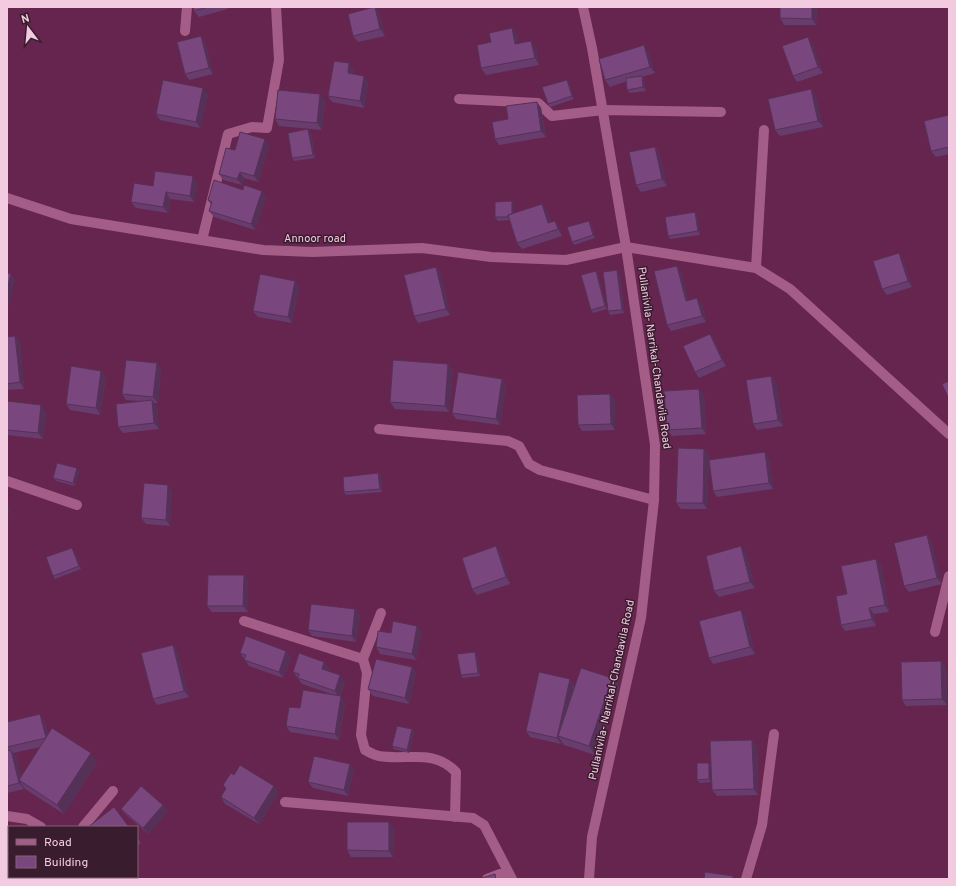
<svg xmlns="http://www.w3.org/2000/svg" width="956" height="886" font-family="Overpass,sans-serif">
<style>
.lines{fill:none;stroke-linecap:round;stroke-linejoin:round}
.lane{stroke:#a35d87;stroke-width:10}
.street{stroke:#a35d87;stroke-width:10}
.secondary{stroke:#a35d87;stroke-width:10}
.wall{fill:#683c6c;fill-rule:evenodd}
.shaded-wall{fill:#553158}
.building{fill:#79467e;stroke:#553158}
.labels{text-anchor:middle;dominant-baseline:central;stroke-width:3;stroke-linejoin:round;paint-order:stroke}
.street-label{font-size:11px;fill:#f3cbe1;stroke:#391c2e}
</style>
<rect width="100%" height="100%" fill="#66254e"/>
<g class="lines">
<!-- lane -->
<path class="lane" d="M459,99L538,103L552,116L603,110L721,112"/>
<!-- street -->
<path class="street" d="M185,31L187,7
M7,198L71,219L263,250L312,252L422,248L491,257L566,260L626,247L756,268L790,289L949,434
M202,240L228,134L252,127L267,128L279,60L276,7
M756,268L764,130
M379,429L508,441L519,446L529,464L540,470L654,500
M7,481L77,505
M244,621L363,659L367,673L361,735L365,750C369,752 374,755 379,756C408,761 433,748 456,772L455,817
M935,632L949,576
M363,659L381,613
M285,802L473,818L484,825L512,879
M7,816L27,819L41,827
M83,827L113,791
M107,877L112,879
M90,879L91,877
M487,879L508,871
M746,879L762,825L774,734"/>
<!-- secondary -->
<path class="secondary" d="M583,7L592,48L626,247L655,445L654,500L641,618L592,837L589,879"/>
</g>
<!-- wall -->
<path class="wall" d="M193,7H228V9L199,17L194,11Z
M375,7L379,13L385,36L358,42L353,36Z
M817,7L816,25H784L780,18Z
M517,34L518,43L536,47L539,65L486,75L481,68L491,42Z
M201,36L205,42L213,74L189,80L185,74Z
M812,43L823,73L797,82L793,76Z
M648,52L655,73L642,77L644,79L646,91L630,93L627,90V81L610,87L605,80Z
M354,70L353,74L368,82L364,108L332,102L328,96Z
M567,80L569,83L574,99L550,107L548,104Z
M811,89L816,96L823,127L780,136L775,130Z
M208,94L200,128L160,120L156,114Z
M320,94L325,100L322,130L279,126L275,119Z
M537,102L541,108L546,137L499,145L495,139L508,119Z
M949,115V154L936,157L931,151Z
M311,132L315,158L294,161L292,158Z
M269,145L258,182L244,178L242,185L223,180L219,174L235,150Z
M655,147L659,153L667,186L641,192L636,185Z
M197,182L194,202L170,199L168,213L136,208L131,202Z
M266,197L255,230L214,217L209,211L211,205L208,200Z
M512,201L514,204V213L546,210L551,223L555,221L559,228L562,236L522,249L517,243L509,220L498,221L495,217Z
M695,212L697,215L700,235L670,239L668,236Z
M589,221L591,224L595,238L574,245L572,242Z
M899,253L903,259L912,287L887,295L882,289Z
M436,267L441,274L450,315L418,323L414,316Z
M596,271L598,274L607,309L593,313L591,310Z
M681,272L688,300L702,304L706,322L671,331L667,325Z
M620,273L624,313L610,315L608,311Z
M299,287L292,323L258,317L253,311Z
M710,334L714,340L726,366L699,378L695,372Z
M15,336L20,342L24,389L7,390V337Z
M157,363L161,370L158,403H154L157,406L159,429L123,433L118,427L140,401L126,400L122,394Z
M453,370L449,412L395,409L390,402Z
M771,376L776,382L783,426L757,430L753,424Z
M106,377L100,415L70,410L66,404Z
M502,379L506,385L500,425L456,419L452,413Z
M610,394L615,400V430L582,431L578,425Z
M704,395L706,434L672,436L667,430Z
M7,401L46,411L43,439L7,435Z
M704,449L709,455L707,509H681L676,503Z
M769,458L773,489L717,497L713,491Z
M77,468L79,471L75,486L56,481L53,478Z
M378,473L381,476L382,492L346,495L344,492Z
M172,491L170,526L146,524L141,518Z
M927,535L931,541L942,584L909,592L904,586Z
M74,551L81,569L55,579L53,576Z
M500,552L510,584L477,595L472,589Z
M746,552L755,588L719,597L714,591Z
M876,559L881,565L889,612L874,614L876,626L845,631L841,625L847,594Z
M244,575L248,581V612H212L207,606Z
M355,609L360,616L356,642L312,636L308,630Z
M746,616L755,654L713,664L709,658Z
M417,626L421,632L416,660L380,654L376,647Z
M173,645L177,651L189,697L157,705L153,699Z
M286,651L291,657L283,678L249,666L240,653Z
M477,655L480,676L463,678L461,675Z
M324,662L329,668L328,671L345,682L340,696L345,703L339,740L290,732L286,726L300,708L334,695L302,684L293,672Z
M412,667L416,673L409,704L373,696L368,689Z
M946,667L947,705L906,706L902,700Z
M612,678L619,687L595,755L564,745L562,742L561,744L530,737L526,731L570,679L574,685V688Z
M44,720L48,735L97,762L64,814L25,789L23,786L24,789L7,793V722ZM40,747L21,777L16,757L13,753Z
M412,729L414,732L409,753L394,749L392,746Z
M757,746L758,795L717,796L712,790Z
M709,763L711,766V782L700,783L697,780Z
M350,764L354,770L348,796L313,788L308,782Z
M234,775L279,792L259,824L225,804L221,797L226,789L223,785Z
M163,805L168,811L148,834L126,815L121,809Z
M394,828L393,857H351L347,850Z
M137,837L141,843L137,845Z"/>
<!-- shaded-wall -->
<path class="shaded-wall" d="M375,7L379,13L385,36L380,29Z
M812,7H817L816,25L812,19Z
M512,28L517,34L520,50L515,44Z
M201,36L205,42L213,74L209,68Z
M808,37L812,43L823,73L818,67Z
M531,41L536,47L539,65L535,58Z
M644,45L648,52L655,73L650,67Z
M349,63L354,70L352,79L348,73Z
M364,76L368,82L364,108L360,101Z
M642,76L644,79L646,91L643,87Z
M567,80L569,83L574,99L572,96Z
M203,88L208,94L200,128L196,122Z
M811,89L816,96L823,127L818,121Z
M320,94L325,100L322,130L317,123Z
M537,102L541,108L546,137L541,131Z
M308,129L311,132L315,158L313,155Z
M265,139L269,145L258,182L254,176Z
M655,147L659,153L667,186L662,179Z
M240,172L244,178L242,185L237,179Z
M193,176L197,182L194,202L190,196Z
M262,191L266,197L255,230L251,224Z
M166,192L170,199L168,213L163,207Z
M512,201L514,204V220L512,217Z
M542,204L546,210L553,229L548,223Z
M695,212L697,215L700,235L698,231Z
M555,221L559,228L562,236L558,229Z
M589,221L591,224L595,238L593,235Z
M899,253L903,259L912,287L908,281Z
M677,266L681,272L690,307L686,301Z
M436,267L441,274L450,315L446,309Z
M617,270L620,273L624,313L622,310Z
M596,271L598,274L607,309L605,306Z
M11,274L15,280L7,312V289Z
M295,281L299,287L292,323L288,317Z
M697,298L702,304L706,322L702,316Z
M710,334L714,340L726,366L722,360Z
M15,336L20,342L24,389L20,382Z
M157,363L161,370L158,403L153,397Z
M448,364L453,370L449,412L445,406Z
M101,371L106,377L100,415L96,408Z
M771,376L776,382L783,426L778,420Z
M502,379L506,385L500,425L496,419Z
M699,389L704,395L706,434L702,428Z
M610,394L615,400V430L611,424Z
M152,400L157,406L159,429L154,423Z
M41,405L46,411L43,439L38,433Z
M704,449L709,455L707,509L703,503Z
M765,452L769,458L773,489L769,483Z
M77,468L79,471L75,486L73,483Z
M378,473L381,476L382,492L380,489Z
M168,485L172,491L170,526L166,520Z
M7,505L10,510L7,520Z
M927,535L931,541L942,584L937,578Z
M496,546L500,552L510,584L506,577Z
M741,546L746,552L755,588L750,582Z
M72,548L74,551L81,569L79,566Z
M876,559L881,565L889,612L885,605Z
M244,575L248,581V612L243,606Z
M869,608L874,614L876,626L872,619Z
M355,609L360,616L356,642L352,636Z
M741,610L746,616L755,654L750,647Z
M417,626L421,632L416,660L412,654Z
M173,645L177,651L189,697L184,691Z
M286,651L291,657L283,678L279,672Z
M475,652L477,655L480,676L478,673Z
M941,661L946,667L947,705L942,699Z
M324,662L329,668L326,675L322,669Z
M412,667L416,673L409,704L405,698Z
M340,675L345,682L339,697L335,691Z
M612,678L619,687L595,755L589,746Z
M570,679L574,685L563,738L558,736L562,742L561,744L557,738Z
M341,696L345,703L339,740L335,734Z
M40,714L44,720L50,745L46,738Z
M412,729L414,732L409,753L407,750Z
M752,740L757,746L758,795L754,789Z
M11,750L16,757L22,782L19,780Z
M91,753L97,762L64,814L57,805Z
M709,763L711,766V782L709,779Z
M350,764L354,770L348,796L344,790Z
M19,780L23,786L24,789L19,783Z
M274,786L279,792L259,824L254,818Z
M163,805L168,811L148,834L143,828Z
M389,822L394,828L393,857L389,851Z
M64,877H72L71,879H63Z"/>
<!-- building -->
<path class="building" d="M193,7H208L194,11Z
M374,7H375L380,29L353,36L348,14Z
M780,7H812V19L780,18Z
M512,28L515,44L531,41L535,58L481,68L477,45L491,42L489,33Z
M201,36L209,68L185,74L177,42Z
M808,37L818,67L793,76L782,46Z
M644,45L650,67L605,80L599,59Z
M334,61L349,63L348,73L364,76L360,101L328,96Z
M642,76L643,87L627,90L626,78Z
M163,80L203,88L196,122L156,114Z
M567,80L572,96L548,104L542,87Z
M811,89L818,121L775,130L768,99Z
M278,90L320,94L317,123L275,119Z
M537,102L541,131L495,139L492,122L508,119L506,106Z
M949,115V147L931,151L924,121Z
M308,129L313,155L292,158L288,133Z
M240,132L265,139L254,176L240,172L237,179L219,174L226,148L235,150Z
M655,147L662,179L636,185L629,152Z
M155,171L193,176L190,196L166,192L163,207L131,202L134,183L153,186Z
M214,180L243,190L244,185L262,191L251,224L209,211L212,202L208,200Z
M512,201V214L508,215V217H495V202Z
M542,204L548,223L555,221L558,229L517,243L508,215Z
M695,212L698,231L668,236L665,217Z
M589,221L593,235L572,242L567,227Z
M899,253L908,281L882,289L873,261Z
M677,266L686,301L697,298L702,316L667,325L654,271Z
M436,267L446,309L414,316L404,275Z
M617,270L622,310L608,311L603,272Z
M596,271L605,306L591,310L581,275Z
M7,273L11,274L7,289Z
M260,274L295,281L288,317L253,311Z
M710,334L722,360L695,372L683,346Z
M15,336L20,382L7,384V337Z
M126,360L157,363L153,397L122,394Z
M393,360L448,364L445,406L390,402Z
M71,366L101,371L96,408L66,404Z
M458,372L502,379L496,419L452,413Z
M771,376L778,420L753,424L746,380Z
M949,381V399L942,384Z
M699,389L702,428L667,430L664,391Z
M610,394L611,424L578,425L577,395Z
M152,400L154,423L118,427L116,404Z
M7,401L41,405L38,433L7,430Z
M678,448L704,449L703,503H676Z
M765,452L769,483L713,491L709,460Z
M57,463L77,468L73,483L53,478Z
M378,473L380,489L344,492L343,477Z
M144,483L168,485L166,520L141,518Z
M927,535L937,578L904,586L894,543Z
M496,546L506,577L472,589L462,558Z
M741,546L750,582L714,591L706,556Z
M72,548L79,566L53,576L46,557Z
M876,559L885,605L869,608L872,619L841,625L836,596L847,594L841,566Z
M208,575H244L243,606H207Z
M311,604L355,609L352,636L308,630Z
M741,610L750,647L709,658L699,621Z
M393,621L417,626L412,654L376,647L378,631L391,633Z
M246,636L286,651L279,672L244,660L246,655L240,653Z
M173,645L184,691L153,699L141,653Z
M475,652L478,673L461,675L457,654Z
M299,653L324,662L322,669L340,675L335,691L298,678L299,674L293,672Z
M376,659L412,667L405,698L368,689Z
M941,661L942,699L902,700L901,662Z
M581,668L612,678L589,746L558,736Z
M539,672L570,679L557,738L526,731Z
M303,690L341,696L335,734L286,726L289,707L300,708Z
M40,714L46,738L7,747V722Z
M397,726L412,729L407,750L392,746Z
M52,728L91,753L57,805L19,780Z
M752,740L754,789L712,790L710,741Z
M11,750L19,783L7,786V751Z
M314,756L350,764L344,790L308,782Z
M697,763H709V779L697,780Z
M240,765L274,786L254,818L221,797L226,788L223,785L231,773L234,775Z
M141,786L163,805L143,828L121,809Z
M114,807L129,827H88Z
M347,822H389V851L347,850Z
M7,835H9V877H26V879H7Z
M705,872L733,876V879H704Z
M495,874L496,879H479Z
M27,877H64L63,879H27Z"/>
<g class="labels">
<!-- street labels -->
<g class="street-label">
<text x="315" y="239">Annoor road</text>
<text transform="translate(654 358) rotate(82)">Pullanivila- Narrikal-Chandavila Road</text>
<text transform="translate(612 690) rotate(-78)">Pullanivila- Narrikal-Chandavila Road</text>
</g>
</g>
<!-- border -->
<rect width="956" height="886" fill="none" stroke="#f3cbe1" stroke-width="16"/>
<!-- legend -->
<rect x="8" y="826" width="130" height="52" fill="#391c2e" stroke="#836276"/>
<rect x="16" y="839" width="20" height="6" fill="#a35d87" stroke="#836276"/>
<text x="44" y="846" font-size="12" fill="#f3cbe1">Road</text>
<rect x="16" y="856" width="20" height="12" fill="#79467e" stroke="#836276"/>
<text x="44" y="866" font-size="12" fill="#f3cbe1">Building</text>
<!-- north arrow -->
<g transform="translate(28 28) rotate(344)" stroke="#391c2e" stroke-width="3" paint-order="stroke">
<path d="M0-3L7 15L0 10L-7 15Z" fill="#f3cbe1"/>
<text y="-6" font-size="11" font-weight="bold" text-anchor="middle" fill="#f3cbe1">N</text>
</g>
</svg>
